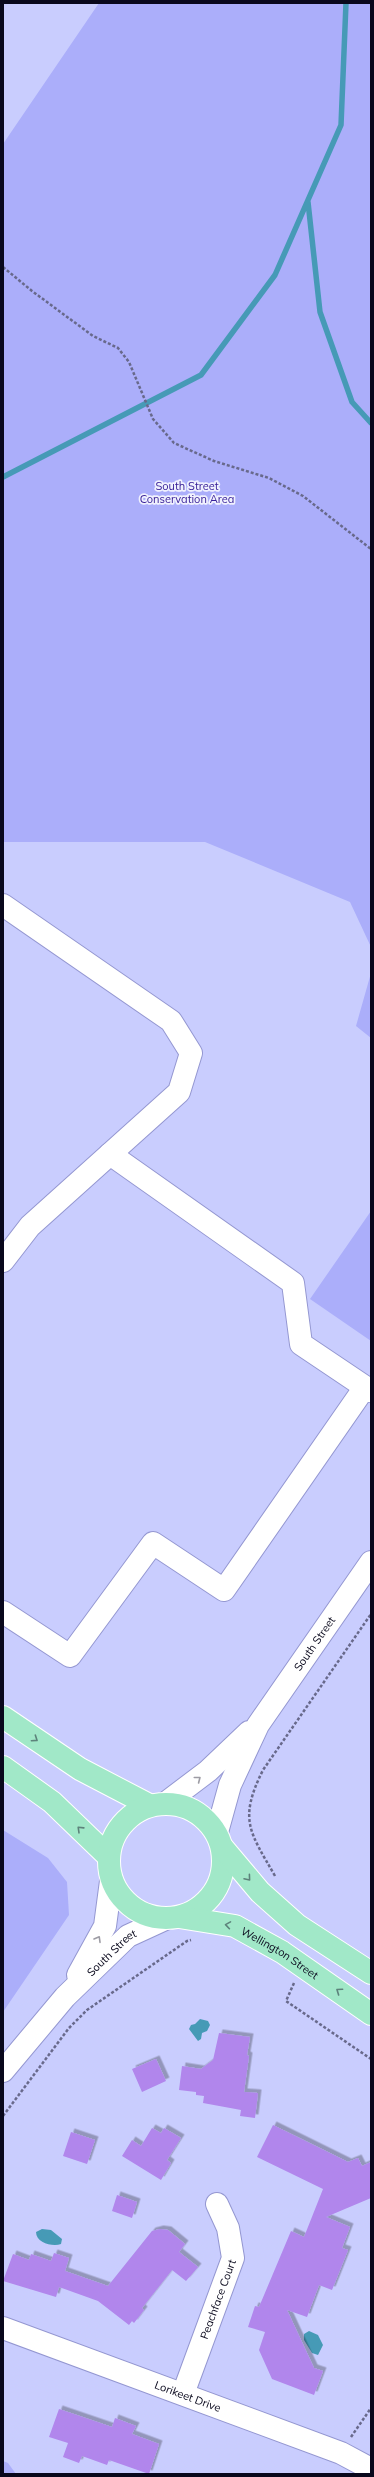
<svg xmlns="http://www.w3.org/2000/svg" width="374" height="2477" font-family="Mulish,sans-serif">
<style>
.green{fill:#abaefa}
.water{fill:#469ab6}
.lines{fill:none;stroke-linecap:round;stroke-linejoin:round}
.stream{stroke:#469ab6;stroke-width:5.5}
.building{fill:#b186ec;filter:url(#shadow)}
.minor-casing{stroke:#9497d1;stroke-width:24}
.major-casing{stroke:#fff;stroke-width:24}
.path{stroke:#68698b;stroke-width:2.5;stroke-dasharray:3 2;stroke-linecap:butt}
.minor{stroke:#fff;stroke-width:22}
.major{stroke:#a1e8c8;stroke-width:22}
.oneway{stroke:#5d837b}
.oneway2{stroke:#9d9ca4}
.labels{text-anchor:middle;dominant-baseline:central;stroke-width:3.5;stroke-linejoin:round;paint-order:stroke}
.park-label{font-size:11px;fill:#382098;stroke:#f0f1fe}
.street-label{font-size:11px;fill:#09081c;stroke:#f0f1fe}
</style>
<defs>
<filter id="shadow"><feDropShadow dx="3.5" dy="-3.5" stdDeviation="0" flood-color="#0004"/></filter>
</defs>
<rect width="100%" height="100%" fill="#c9cdfe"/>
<!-- green -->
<path class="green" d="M99,3H371V947L350,902L205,842H3V144Z
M371,973V1038L356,1026Z
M371,1211V1341L310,1299Z
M3,1830L48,1858L67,1882L69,1915L3,2012Z
M3,2461L8,2463L16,2474H3Z"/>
<!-- water -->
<path class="water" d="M200,2019L208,2021L210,2025L207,2031L202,2033L201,2039L198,2041L189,2029L191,2025L195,2024Z
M42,2229L51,2230L62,2239L61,2244C53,2247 36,2243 36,2232Z
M309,2331L318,2335L323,2345L318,2355L312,2353L304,2340V2334Z"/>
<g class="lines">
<!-- stream -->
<path class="stream" d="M308,202L320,312L352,402L371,423
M3,477L201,375L275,275L341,125L346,3"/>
</g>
<!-- building -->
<path class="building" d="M219,2033L250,2037L247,2055L249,2056L244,2092L258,2093L255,2118L240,2116L241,2110L203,2103L204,2096L196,2095V2092L179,2090L182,2066L201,2069L213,2060Z
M156,2059L166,2081L142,2092L132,2069Z
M273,2125L348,2162L358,2158L362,2166L371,2162V2198L326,2217L350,2227L342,2248L348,2250L332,2290L319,2285L307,2317L287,2310L314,2368L323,2371L314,2395L272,2379L259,2350L265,2332L248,2327L255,2306L259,2307L291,2231L304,2237L323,2189L257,2157Z
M152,2128L161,2133L164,2128L181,2138L167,2160L171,2163L161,2180L122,2156L132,2140L141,2146Z
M71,2132L95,2140L87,2164L63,2156Z
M117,2195L137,2202L132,2218L112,2211Z
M160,2229L168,2230L185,2244L179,2252L198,2267L186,2281L172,2270L142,2308L144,2310L134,2323L132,2321L129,2325L98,2301L59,2287L56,2297L3,2281L13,2254L29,2260L31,2254L51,2261L54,2253L69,2258L65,2271L108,2286L152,2231Z
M59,2409L112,2427L115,2418L136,2426L132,2434L159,2444L149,2474L109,2460L107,2465L82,2456L79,2463L63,2457L68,2443L49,2437Z"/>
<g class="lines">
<!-- minor casing -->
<g class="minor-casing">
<g id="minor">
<path d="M3,905L171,1021L191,1053L179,1092L30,1226L3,1261"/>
<path d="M110,1154L293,1283L301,1344L365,1387"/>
<path d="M3,1612L70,1656L153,1543L224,1590L365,1387L371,1391"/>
<path d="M167,1802L208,1771L249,1732"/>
<path id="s1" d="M217,1832L230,1785L258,1725L371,1562"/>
<path d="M78,1975L105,1926L111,1881"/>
<path id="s2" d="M3,2071L65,1997L128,1936L165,1919"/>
<path id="s3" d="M3,2328L341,2453L371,2469"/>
<path id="s4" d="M183,2394L233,2258L228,2228L217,2204"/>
</g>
</g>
<!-- major casing -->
<g class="major-casing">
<g id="major">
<path d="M3,1717L80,1769L149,1805"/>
<path d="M3,1767L52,1802L108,1856"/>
<circle cx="166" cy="1861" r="57"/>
<path d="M223,1848L260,1892L297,1925L371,1973"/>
<path id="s5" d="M179,1917L235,1926L282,1952L371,2014"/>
</g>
</g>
<!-- path -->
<path class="path" d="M3,267L32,291L93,336L118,348L129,362L153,419L174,443L214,461L269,478L303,496L371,549
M275,1876C250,1832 238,1820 263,1770L371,1614
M294,1983L286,2001L371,2059
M3,2116L69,2028L87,2010L187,1941L191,1940
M351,2437L371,2408"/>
<!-- minor -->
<use href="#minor" class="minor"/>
<!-- major -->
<use href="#major" class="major"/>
</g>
<!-- one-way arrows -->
<defs><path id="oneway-chevron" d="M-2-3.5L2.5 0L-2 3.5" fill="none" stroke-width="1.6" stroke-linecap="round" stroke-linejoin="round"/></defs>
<g class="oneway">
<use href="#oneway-chevron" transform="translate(35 1739) rotate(34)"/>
<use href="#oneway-chevron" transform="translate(80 1829) rotate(-136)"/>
<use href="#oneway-chevron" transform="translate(248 1878) rotate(50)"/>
<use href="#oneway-chevron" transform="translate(228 1925) rotate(-171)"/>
<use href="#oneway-chevron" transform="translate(339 1991) rotate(-145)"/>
</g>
<g class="oneway2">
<use href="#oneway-chevron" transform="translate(198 1779) rotate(-38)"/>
<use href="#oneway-chevron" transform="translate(98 1939) rotate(-60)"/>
</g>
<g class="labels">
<!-- park labels -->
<g class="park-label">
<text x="187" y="486">South Street<tspan x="187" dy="13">Conservation Area</tspan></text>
</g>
<!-- street labels -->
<g class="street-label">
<text stroke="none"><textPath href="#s1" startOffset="214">South Street</textPath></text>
<text stroke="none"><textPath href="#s2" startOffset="161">South Street</textPath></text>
<text stroke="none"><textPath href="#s5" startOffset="109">Wellington Street</textPath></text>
<text stroke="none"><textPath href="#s4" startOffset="101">Peachface Court</textPath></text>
<text stroke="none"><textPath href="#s3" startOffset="197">Lorikeet Drive</textPath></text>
</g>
</g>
<!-- border -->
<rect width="374" height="2477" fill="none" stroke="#09081c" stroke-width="8"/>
</svg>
